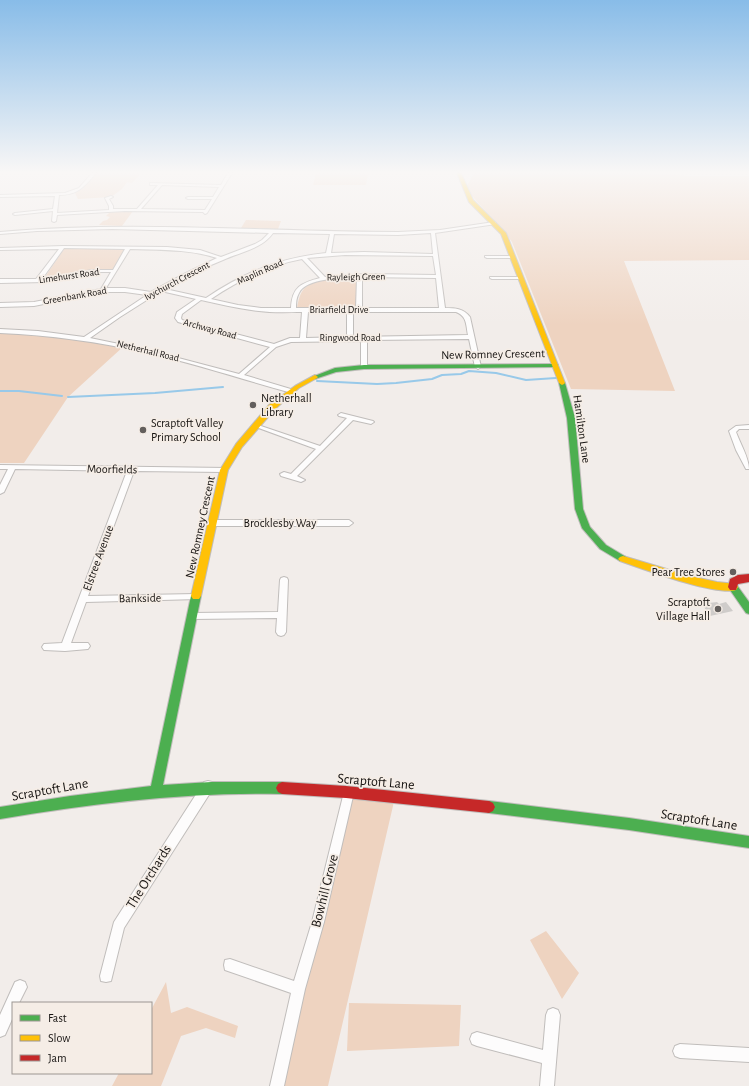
<svg xmlns="http://www.w3.org/2000/svg" width="749" height="1086" font-family="'Alegreya Sans',sans-serif">
<style>
.green{fill:#eed3c0}
.lines{fill:none;stroke-linecap:round;stroke-linejoin:round}
.stream{stroke:#98c9e9;stroke-width:2}
.building{fill:#cfccca}
.street-casing{stroke:#c0bdbb;stroke-width:2}
.fast-casing{stroke:#c0bdbb;stroke-width:2}
.slow-casing{stroke:#c0bdbb;stroke-width:2}
.jam-casing{stroke:#c0bdbb;stroke-width:2}
.street{fill:#fdfcfc;fill-rule:evenodd}
.fast{fill:#4caf50;fill-rule:evenodd}
.slow{fill:#ffc107;fill-rule:evenodd}
.jam{fill:#c62828;fill-rule:evenodd}
.poi-dot{fill:#635f5d;stroke:#f5ede6;stroke-width:1.5}
.labels{text-anchor:middle;dominant-baseline:central;stroke-width:3.5;stroke-linejoin:round;paint-order:stroke}
.far-street-label{font-size:10px;fill:#161311;stroke:#f5ede6}
.street-label{font-size:12px;fill:#161311;stroke:#f5ede6}
.poi-label{font-size:12px;fill:#161311;stroke:#f5ede6;text-anchor:start}
.near-street-label{font-size:14px;fill:#161311;stroke:#f5ede6}
</style>
<rect width="100%" height="100%" fill="#f2edea"/>
<!-- green -->
<path class="green" d="M94,173H141L132,183L127,182L122,189L111,197L78,199L75,193L84,188L82,187Z
M316,173H368L366,185H313Z
M474,173H646L688,176H749V260L624,261L675,391L571,389L512,242C498,222 481,208 466,188Z
M133,211L122,226L99,225L103,221L107,220L110,217L106,216L110,212Z
M246,220L281,221L278,229L241,228Z
M70,248L123,249L126,250L114,268L111,270L87,271L50,278L45,277L64,249Z
M328,278H357L356,308L297,309C300,287 307,283 328,278Z
M0,333L41,335L124,346L68,397L24,463H0Z
M349,792L396,793L328,1086H281Z
M546,931L579,973L562,999L530,940Z
M166,982L171,1013L187,1007L238,1026L235,1038L206,1028L181,1036L161,1086H112L119,1073H151V1010Z
M349,1003L461,1005L459,1046L347,1051Z"/>
<g class="lines">
<!-- stream -->
<path class="stream" d="M317,381L377,384L396,383L432,379L442,375L461,374L469,371L496,373L526,380L556,378
M0,391H19L62,396
M68,397L155,393L223,387"/>
</g>
<!-- building -->
<path class="building" d="M717,602L719,604L726,602L733,611L710,616L704,607L711,605L709,603Z"/>
<g class="lines">
<!-- street casing -->
<g class="street-casing">
<path id="street" d="M92,173H96C84,187 78,195 59,195L57,213L109,210V206L105,198L111,196L113,197L109,199L113,206V209H137L158,185H150V183L221,185L228,173H232L207,213L205,214L203,212L125,211L57,215L56,221L54,222L52,221L53,211L15,215L13,214L15,213L53,209L55,196L0,197V195L65,193L79,188ZM162,185L219,187L213,197H188L186,198L188,199H212L205,210L141,209Z
M494,222L496,223V224L435,233L445,308C455,308 463,308 470,317L481,367L478,369L475,367L469,339L367,340V367L364,369L361,367V341L291,342L276,347L244,375L294,390L295,391L292,393C244,380 197,364 148,353C99,342 50,335 0,333V329L38,331L84,337L147,295L125,292H103L34,306L0,307V303L34,302L101,289L111,272H92L45,282L0,283V279H36L59,249L0,250V248L63,246L167,247L200,250L221,257L255,244L262,240L269,233L112,229L37,231L0,234V232C132,220 266,232 398,232L440,230ZM273,233L330,234L326,253C280,258 244,272 206,298L165,289C183,278 203,268 223,260C240,252 262,249 273,233ZM431,233L433,254L364,252L331,253L334,234L398,235ZM64,248L125,249L113,270H92L42,279ZM130,249C160,250 189,249 217,258L184,274L151,292L125,288H106ZM345,255L433,256L436,275L366,274L325,277L307,258ZM302,259L320,278C301,283 292,287 291,308H261L238,305L211,299C239,280 269,265 302,259ZM357,277L356,308H296C296,303 296,298 299,293C306,278 343,278 357,277ZM362,277L436,278L439,308H362ZM161,291L196,299L177,312L175,318L178,322L270,347L239,374L148,350L90,338L120,317ZM201,300C220,304 239,309 259,311C273,313 289,312 302,312L300,338H290L274,344L182,320L181,318L182,314ZM308,312H347V337L306,338ZM353,312H456C467,316 466,325 468,335L353,337Z
M485,256H513L515,257L513,258H487L485,257Z
M490,277H521L523,278L521,279H492L490,278Z
M341,413L373,421L374,422L371,424L353,420L297,476L305,480L301,482L281,476L280,474L284,472L291,474L316,449L253,426L256,424L258,425L320,446L347,418L339,416L338,415Z
M749,425V429H739L736,432C740,443 749,458 749,469H746L736,450L729,431L736,426Z
M0,465L227,468L228,470L224,472L134,471L88,596L196,594L199,595L200,597L199,599L86,602L71,643H88L90,646L88,649L65,651L44,650L42,647L44,644L62,643L127,471L15,469L4,492L0,494V485L8,469H0Z
M212,520H349L353,523L349,526H212L208,523Z
M284,577L287,578L288,580L286,632L284,635L281,636L278,635L276,632L277,618L192,619L189,618L188,616L189,614L192,613L278,612L280,580L281,578Z
M208,781L212,782L213,786L212,790L124,928L111,981L106,982L101,981L100,976L114,922L204,782Z
M349,787L353,788L354,792L324,922L305,989L284,1086H270L291,993L225,970L224,965L225,960L230,959L294,981L312,922L344,792L345,788Z
M20,980L25,982L27,987L19,1003H13V1017L5,1035L0,1037V1015L15,982Z
M553,1008L558,1010L560,1015L554,1086H540L542,1063L477,1046L472,1044L470,1039L472,1034L477,1032L543,1050L546,1015L548,1010Z
M680,1044L749,1048V1062L680,1058L675,1056L673,1051L675,1046Z"/>
</g>
<!-- fast casing -->
<g class="fast-casing">
<path id="fast" d="M556,364L558,365V367L364,369L336,372L315,379L312,377L335,368L364,365Z
M562,381L565,383L575,418L583,509L590,527L606,545L626,557L628,559L626,561H620L600,549L582,528L575,509L567,418L559,383Z
M733,583L736,584L749,602V614L746,613L728,587L730,584Z
M196,592L199,593L201,596L163,785L211,782H282L286,784L288,788L286,792L282,794C187,792 94,803 0,819V807L70,796L151,786L191,596L193,593Z
M489,801L629,818L749,836V848L629,830L489,813L485,811L483,807L485,803Z"/>
</g>
<!-- slow casing -->
<g class="slow-casing">
<path id="slow" d="M457,173H461L473,200L506,233L565,383L564,384L562,385L559,383L501,234L469,202Z
M315,375L318,377L317,378L299,388L275,409L242,447L228,470L201,596L199,599H193L191,596L220,470L236,444L269,405L295,386Z
M623,556L690,576L717,582L736,584L738,587L736,590C716,596 643,569 620,561L618,559L620,557Z"/>
</g>
<!-- jam casing -->
<g class="jam-casing">
<path id="jam" d="M749,574V582L738,584L736,590H730L728,587L730,579L738,575Z
M282,782L346,786L489,801L493,803L495,807L493,811L489,813L346,798L282,794L278,792L276,788L278,784Z"/>
</g>
<!-- street -->
<use href="#street" class="street"/>
<!-- fast -->
<use href="#fast" class="fast"/>
<!-- slow -->
<use href="#slow" class="slow"/>
<!-- jam -->
<use href="#jam" class="jam"/>
</g>
<!-- sky -->
<linearGradient id="sky" x2="0" y2="1"><stop stop-color="#88bce8"/><stop offset="0.53" stop-color="#f9f7f6"/><stop offset="1" stop-color="#f9f7f6" stop-opacity="0"/></linearGradient>
<rect width="749" height="325" fill="url(#sky)"/>
<!-- markers -->
<g class="poi-dot">
<circle cx="253" cy="405" r="4"/>
<circle cx="143" cy="430" r="4"/>
<circle cx="733" cy="572" r="4"/>
<circle cx="718" cy="609" r="4"/>
</g>
<g class="labels">
<!-- far-street labels -->
<g class="far-street-label">
<text transform="translate(260 272) rotate(-24)">Maplin Road</text>
<text transform="translate(69 276) rotate(-8)">Limehurst Road</text>
<text transform="translate(356 277) rotate(-1)">Rayleigh Green</text>
<text transform="translate(177 281) rotate(-28)">Ivychurch Crescent</text>
<text transform="translate(75 296) rotate(-10)">Greenbank Road</text>
<text x="339" y="310">Briarfield Drive</text>
<text transform="translate(210 329) rotate(15)">Archway Road</text>
<text x="350" y="338">Ringwood Road</text>
<text transform="translate(148 351) rotate(14)">Netherhall Road</text>
</g>
<!-- street labels -->
<g class="street-label">
<text transform="translate(493 354) rotate(-1)">New Romney Crescent</text>
<text transform="translate(582 429) rotate(82)">Hamilton Lane</text>
<text transform="translate(112 469) rotate(1)">Moorfields</text>
<text x="280" y="523">Brocklesby Way</text>
<text transform="translate(200 527) rotate(-78)">New Romney Crescent</text>
<text transform="translate(98 558) rotate(-70)">Elstree Avenue</text>
<text transform="translate(140 598) rotate(-1)">Bankside</text>
</g>
<!-- poi labels -->
<g class="poi-label">
<text x="261" y="398">Netherhall<tspan x="261" dy="14">Library</tspan></text>
<text x="151" y="423">Scraptoft Valley<tspan x="151" dy="14">Primary School</tspan></text>
<text x="725" y="572" text-anchor="end">Pear Tree Stores</text>
<text x="710" y="602" text-anchor="end">Scraptoft<tspan x="710" dy="14">Village Hall</tspan></text>
</g>
<!-- near-street labels -->
<g class="near-street-label">
<text transform="translate(376 782) rotate(5)">Scraptoft Lane</text>
<text transform="translate(50 790) rotate(-10)">Scraptoft Lane</text>
<text transform="translate(699 820) rotate(9)">Scraptoft Lane</text>
<text transform="translate(149 877) rotate(-58)">The Orchards</text>
<text transform="translate(325 891) rotate(-76)">Bowhill Grove</text>
</g>
</g>
<!-- legend -->
<rect x="12" y="1002" width="140" height="72" fill="#f5ede6" stroke="#9c9691"/>
<rect x="20" y="1015" width="20" height="6" fill="#4caf50" stroke="#9c9691"/>
<text x="48" y="1022" font-size="12" fill="#161311">Fast</text>
<rect x="20" y="1035" width="20" height="6" fill="#ffc107" stroke="#9c9691"/>
<text x="48" y="1042" font-size="12" fill="#161311">Slow</text>
<rect x="20" y="1055" width="20" height="6" fill="#c62828" stroke="#9c9691"/>
<text x="48" y="1062" font-size="12" fill="#161311">Jam</text>
</svg>
